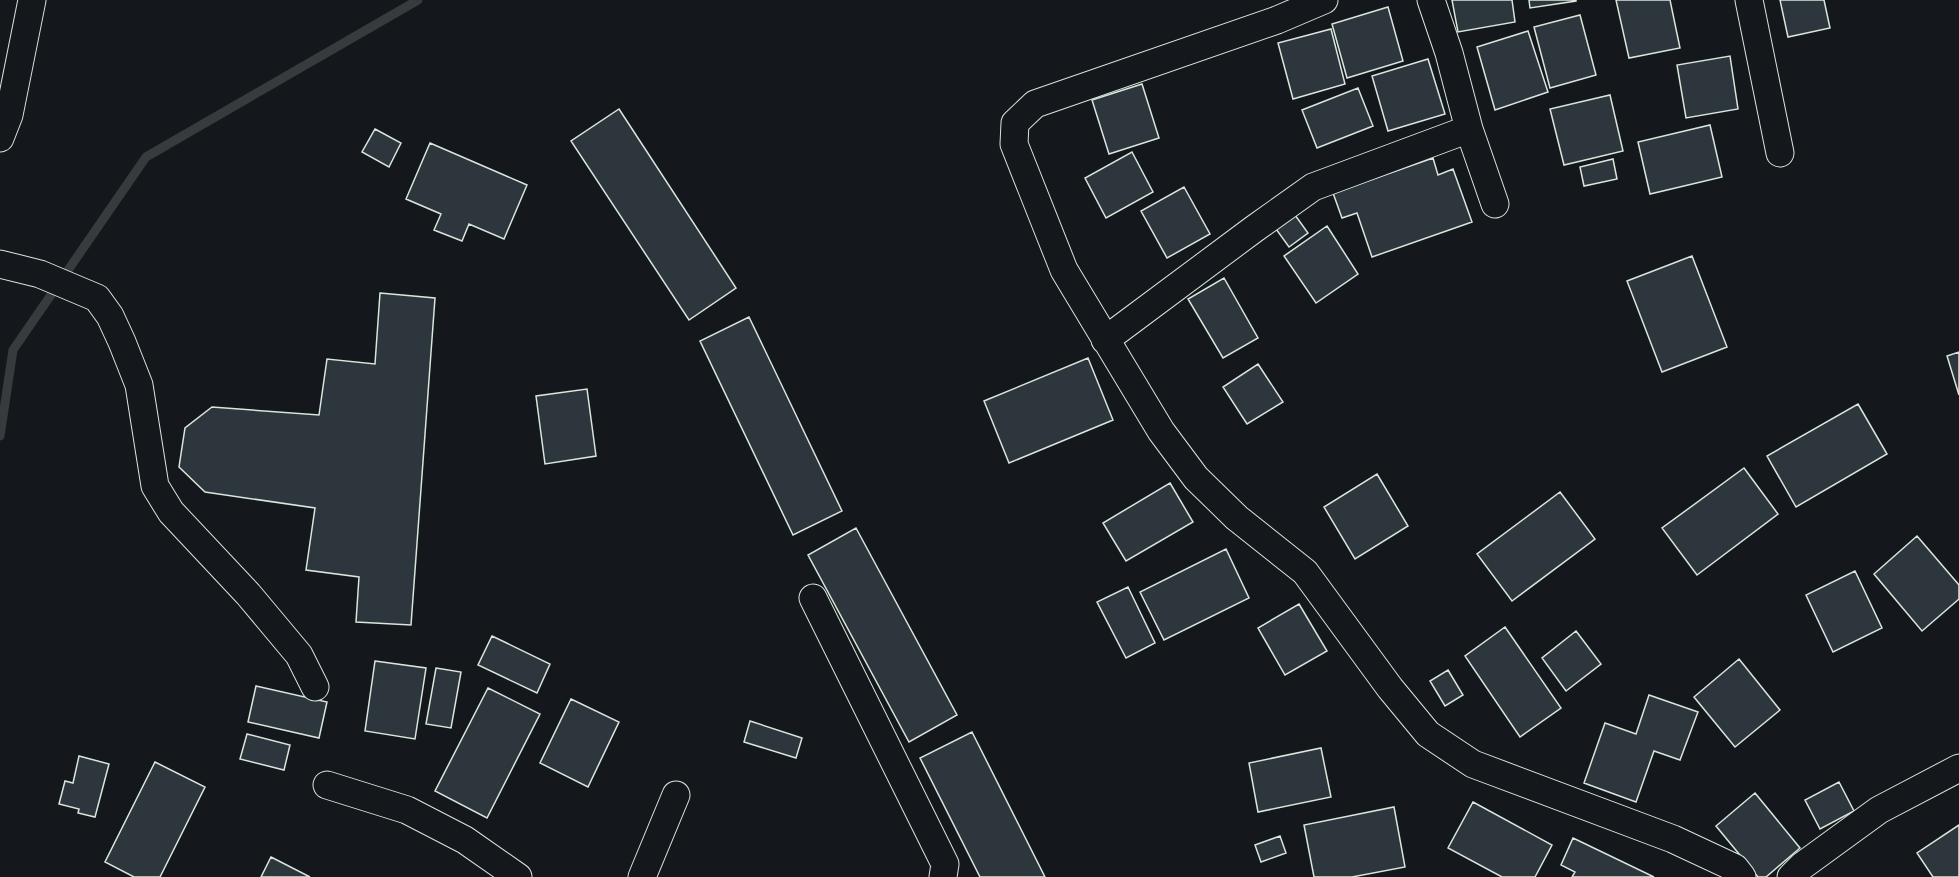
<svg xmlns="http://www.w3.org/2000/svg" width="1959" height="877" font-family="'Golos Text',sans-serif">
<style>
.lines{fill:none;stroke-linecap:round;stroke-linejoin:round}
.stream{stroke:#363b3e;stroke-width:9}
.building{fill:#2c363c;stroke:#d8e6dc;stroke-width:1.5}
.minor-casing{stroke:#d8e6dc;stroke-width:29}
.minor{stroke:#14181c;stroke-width:27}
</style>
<rect width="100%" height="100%" fill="#14181c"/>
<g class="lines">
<!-- stream -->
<path class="stream" d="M0,436L13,350L146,157L418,0"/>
</g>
<!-- building -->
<path class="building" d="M1452,0H1512L1515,22L1458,32Z
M1529,0H1576V1L1530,8Z
M1616,0H1670L1680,48L1629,58Z
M1780,0H1824L1830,28L1788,37Z
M1388,7L1403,61L1347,78L1332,24Z
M1580,15L1596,75L1550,88L1534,27Z
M1331,29L1345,84L1293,99L1278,43Z
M1528,31L1548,92L1495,110L1477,47Z
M1730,56L1738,109L1686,118L1677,65Z
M1428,59L1445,114L1388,131L1372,76Z
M1142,84L1159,138L1109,154L1092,100Z
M1358,88L1373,126L1317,148L1302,110Z
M1610,95L1623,151L1564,165L1550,109Z
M619,109L736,288L689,320L571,141Z
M1710,125L1722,177L1650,194L1638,142Z
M375,129L401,143L389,167L362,152Z
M430,143L527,185L504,239L469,224L462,241L434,230L441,214L406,199Z
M1132,152L1153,192L1106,218L1085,178Z
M1433,158L1438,175L1453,169L1472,222L1372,257L1357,213L1342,218L1333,193Z
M1613,159L1617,179L1584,186L1580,167Z
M1184,187L1210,234L1167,258L1141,211Z
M1295,215L1308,233L1289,247L1276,229Z
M1327,226L1358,274L1316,303L1284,256Z
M1692,256L1727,347L1662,372L1627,281Z
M1224,278L1258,338L1223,358L1188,299Z
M380,293L435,298L411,625L356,622L359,577L306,570L315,508L205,492L179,467L185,428L212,407L319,415L327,359L375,364Z
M749,317L842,511L793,535L700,341Z
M1959,352V395L1947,356Z
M1088,358L1113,420L1009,463L984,401Z
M1258,364L1283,402L1247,424L1223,387Z
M587,389L596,456L545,464L536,396Z
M1858,404L1887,454L1796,507L1767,456Z
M1744,468L1778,514L1697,575L1662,528Z
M1377,474L1408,526L1355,559L1324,507Z
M1170,483L1193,522L1126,561L1103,523Z
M1560,492L1595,539L1512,601L1477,554Z
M856,528L957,715L909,742L808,555Z
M1917,536L1959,585V599L1922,631L1874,574Z
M1226,549L1249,598L1164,640L1140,592Z
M1855,571L1882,628L1833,652L1806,595Z
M1128,587L1155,643L1126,658L1097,602Z
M1299,604L1327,651L1285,675L1258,628Z
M1505,627L1561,708L1520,737L1465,656Z
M1576,631L1601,664L1566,691L1542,658Z
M492,636L550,664L537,693L478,665Z
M1739,659L1780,710L1735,747L1694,697Z
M375,661L426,668L415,739L365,731Z
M436,668L461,672L451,728L426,724Z
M1448,670L1463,695L1445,706L1430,681Z
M256,686L327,702L319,738L248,722Z
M488,688L540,714L487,818L435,791Z
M1649,695L1698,712L1680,760L1654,751L1636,802L1584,783L1605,723L1636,734Z
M571,699L619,722L588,787L540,763Z
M750,721L802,738L796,758L744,742Z
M972,732L1045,877H980L920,758Z
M247,734L290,745L284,770L240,759Z
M1321,748L1331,797L1258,812L1249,763Z
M79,756L109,764L95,817L78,813L79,809L59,804L65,781L73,783Z
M155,762L205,787L160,877H134L105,862Z
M1839,782L1854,811L1820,829L1805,800Z
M1755,793L1800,848L1766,877H1758L1716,826Z
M1473,802L1552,845L1535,877H1502L1448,848Z
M1394,807L1405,867L1352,877H1314L1304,825Z
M1959,825V877H1933L1917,853Z
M1280,836L1286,853L1261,862L1255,845Z
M1573,838L1654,877H1572L1575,872L1561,865Z
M271,857L310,877H261Z"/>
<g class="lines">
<!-- minor casing -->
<g class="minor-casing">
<path id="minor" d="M1324,0L1277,20L1035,104L1015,123L1014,144L1064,270L1161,431L1196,478L1237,518L1305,572L1390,688L1428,734L1473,764L1673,839L1735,868L1742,877
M1431,0L1449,53L1469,129
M1749,0L1780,153
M0,138L9,115L32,0
M0,264L40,274L97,298L110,316L122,342L139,385L155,486L171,512L248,594L299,655L315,687
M1105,340L1254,229L1313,187L1469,129L1495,204
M813,598L945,864L943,877
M327,785L407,810L465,840L518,877
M642,877L676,795
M1791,877L1802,866L1879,810L1959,768"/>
</g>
<!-- minor -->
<use href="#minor" class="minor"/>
</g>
</svg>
